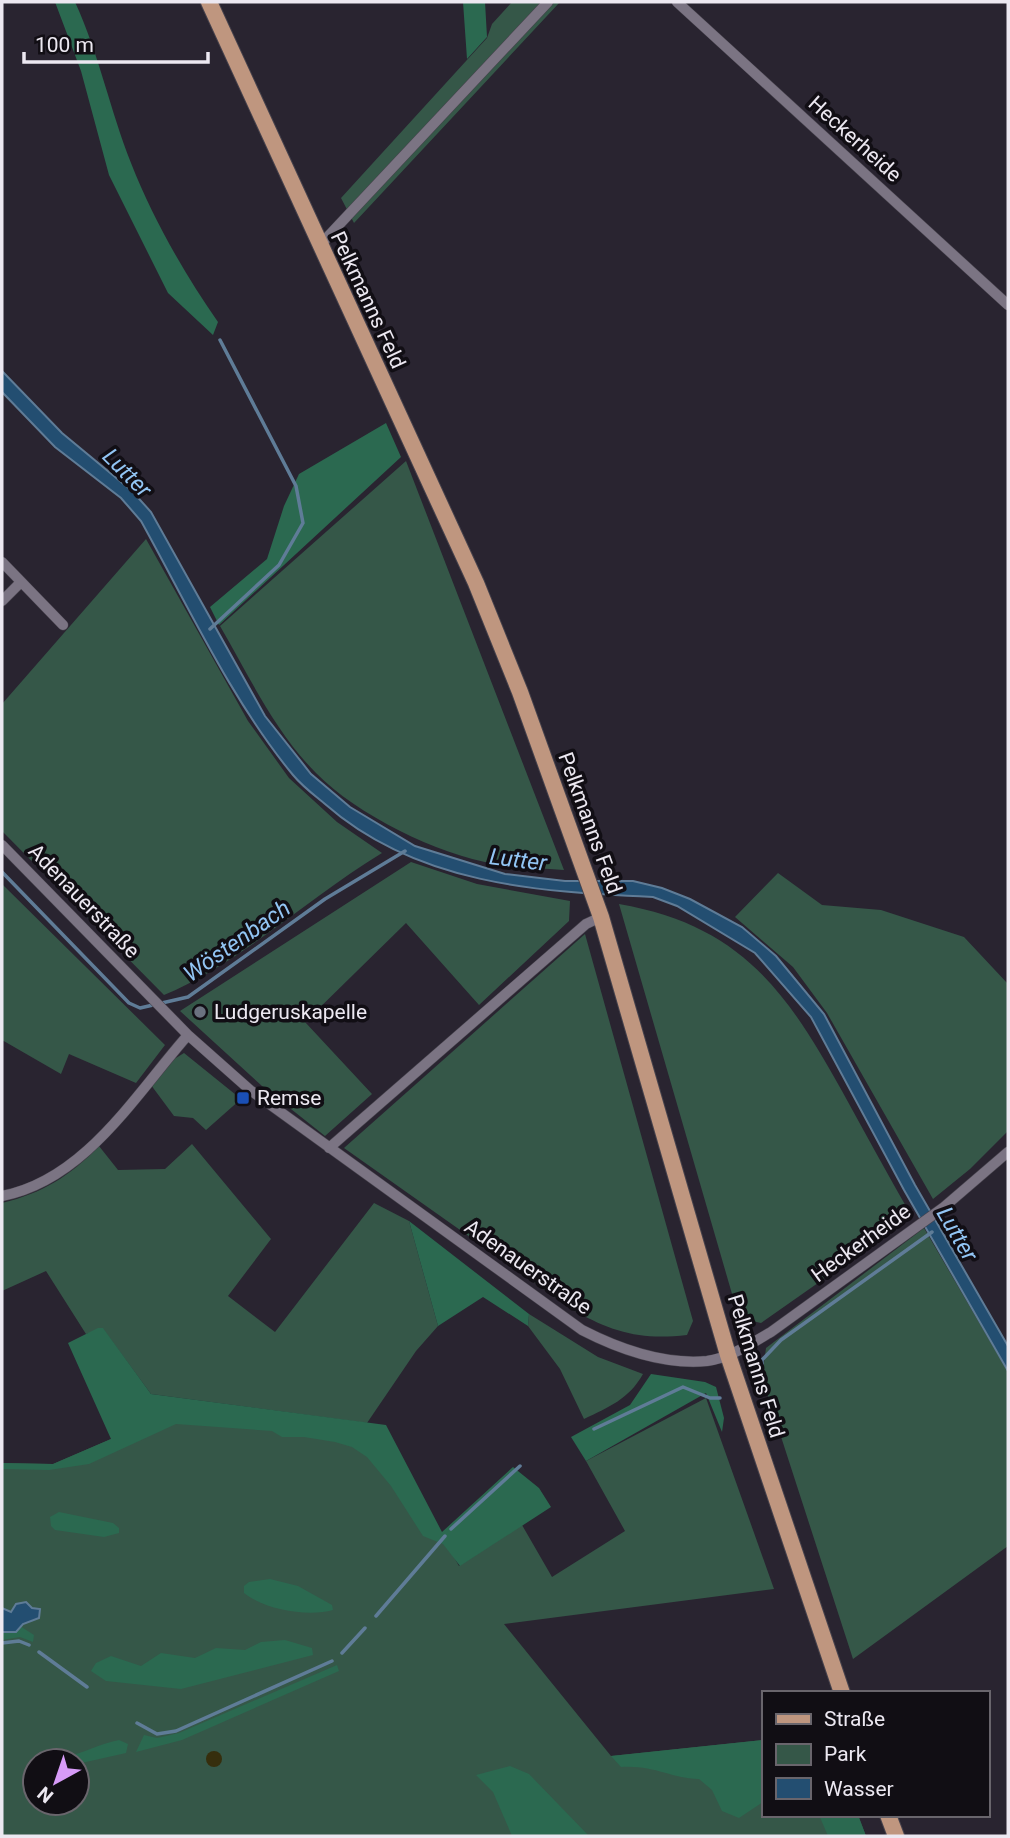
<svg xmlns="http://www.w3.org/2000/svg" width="1010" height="1838" font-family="Roboto,sans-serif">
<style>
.green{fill:#355748;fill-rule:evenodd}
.forest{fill:#2b6950}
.sand{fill:#362e0d}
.water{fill:#234e71;stroke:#5f7c97;stroke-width:2}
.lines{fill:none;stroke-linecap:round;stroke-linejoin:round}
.stream{stroke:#5f7c97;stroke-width:3.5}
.street-casing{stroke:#46424c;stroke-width:11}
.primary-casing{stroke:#46424c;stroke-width:18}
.street{stroke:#7b7483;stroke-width:10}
.primary{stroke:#bf967f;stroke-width:16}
.worship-dot{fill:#6b7280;stroke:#110e14;stroke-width:2.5}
.transit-dot{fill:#1a4fb4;stroke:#110e14;stroke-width:2.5}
.labels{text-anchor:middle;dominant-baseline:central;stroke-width:7;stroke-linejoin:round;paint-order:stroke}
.street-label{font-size:21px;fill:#ece8f1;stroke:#110e14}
.poi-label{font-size:21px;fill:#ece8f1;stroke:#110e14;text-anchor:start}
.water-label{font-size:23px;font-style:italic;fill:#92c5f4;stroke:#110e14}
</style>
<rect width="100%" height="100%" fill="#292430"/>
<!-- green -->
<path class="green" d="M512,2H560L354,223L341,198L487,38L492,24Z
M406,461L564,870C541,868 517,868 495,864C437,854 357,815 316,773C275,732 249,676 220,626Z
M146,539L248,721L289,778L337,822L382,853C311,896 239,964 164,995L2,831V704Z
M411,862L477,884L570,901L569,921L479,1005L406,923L305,1022L372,1094L325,1136L262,1086L180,1011Z
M778,873L822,905L881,910L964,937L1008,984V1131L970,1169L933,1199L827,1013L793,967L735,917Z
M2,884L165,1045L136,1083L69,1054L61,1074L2,1040Z
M619,904C740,925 786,990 842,1091C865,1133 888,1175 912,1217L761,1323L739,1318Z
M585,934L693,1321L687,1335C642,1340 614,1333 575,1311L344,1148Z
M184,1053L241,1099L206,1130L193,1118L174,1116L151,1085L171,1061Z
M192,1144L271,1239L228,1296L275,1332L374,1203L409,1221L438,1326L416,1351L367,1423L151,1394L103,1329L86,1334L46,1271L2,1291V1203C43,1193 70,1176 99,1146L118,1170L165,1169Z
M924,1228L1008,1372V1546L853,1659L762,1378L766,1348Z
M529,1314L598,1357L643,1374C629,1399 609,1407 584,1419L560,1369L528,1326Z
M706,1398L774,1589L504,1624L611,1756L763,1740V1815H858L866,1836H2V1463L53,1464L111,1439L144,1414L382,1431L459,1566L522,1525L552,1577L625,1531L586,1461ZM35,1761H77V1803H35Z"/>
<!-- forest -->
<path class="forest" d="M55,2H75C99,54 110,110 131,163C153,219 184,273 218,322L213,335L168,293L109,175L81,71Z
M463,2H485L487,37L467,59Z
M386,423L401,457L219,625L210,607L267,559L284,506L299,474Z
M409,1221L529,1314L528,1326L483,1297L438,1326Z
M98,1328H103L151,1394L386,1425L442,1532L513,1467L539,1488L551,1507L460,1566L443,1544L423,1536L391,1486L367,1457L352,1447L335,1442L304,1437H282L272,1431L176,1424L89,1464L49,1470L2,1469V1463L53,1464L111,1439L68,1343Z
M651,1374L705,1382L716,1387L724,1418L722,1432L706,1393L586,1461L571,1437L630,1405Z
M59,1512L113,1523L119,1528V1533L104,1537L55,1530L51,1526L50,1517Z
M270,1579L298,1586L332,1605L333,1610C308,1617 265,1610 244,1593V1586L249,1582Z
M20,1626L34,1635L33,1642L20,1637L2,1640V1632H16Z
M285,1640L312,1648L313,1655L181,1689L106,1681L91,1671L96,1663L111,1656L141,1666L161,1653L195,1658L216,1648L245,1650L261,1642Z
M337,1665L339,1671L182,1740L136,1752L144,1735L157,1738L179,1733Z
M119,1740L128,1744L126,1753L77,1764V1761H63L65,1757C84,1753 99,1744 119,1740Z
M763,1740V1802L739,1818L722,1811L712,1790L699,1779C669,1778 655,1765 621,1767L611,1756Z
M510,1766L529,1774L589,1836H512L493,1792L476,1775Z
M819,1815H858L866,1836H828Z"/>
<!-- sand -->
<path class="sand" d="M206 1759a8 8 0 1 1 16 0a8 8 0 1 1-16 0Z"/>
<!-- water -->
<path class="water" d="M2,371L62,433L132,491L151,512L265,716L311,774L350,807L415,846L505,874L565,881H633L662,888L690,899L742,927L776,956L824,1014L915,1185L1008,1346V1371L904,1190L811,1017L755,953L677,906L653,897C537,892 416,884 325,804C314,795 302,786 293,775C233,703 187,604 141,521L121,498L55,447L2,392Z
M26,1602L32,1608L40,1609L39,1618L23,1624L16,1632H2V1608L11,1612L16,1604Z"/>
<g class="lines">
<!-- stream -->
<path class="stream" d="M210,629L279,565L303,523L296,486L220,340
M2,872L129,1003L140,1008L188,997L325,899L405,851
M756,1386L762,1383V1360L781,1340L932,1232
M594,1429L683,1387L710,1398H720
M451,1529L520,1466
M376,1616L445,1536
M2,1643L19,1641L29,1645
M39,1652L87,1687
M342,1653L365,1628
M137,1723L157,1734L176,1731L332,1661"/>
<!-- street casing -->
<g class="street-casing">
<path id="street" d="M677,2L1008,305
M320,245L548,2
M2,562L63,625
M2,601L21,582
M2,845L188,1035L250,1090L582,1330C619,1349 664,1365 707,1361C730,1358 752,1343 771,1332L944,1207L1008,1152
M329,1148L586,924L601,917
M2,1196C85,1180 135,1095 188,1035"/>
</g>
<!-- primary casing -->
<g class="primary-casing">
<path id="primary" d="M209,2L476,583L520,692L601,917L728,1355L842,1693
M888,1815L896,1836"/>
</g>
<!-- street -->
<use href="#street" class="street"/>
<!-- primary -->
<use href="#primary" class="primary"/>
</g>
<!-- markers -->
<circle class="worship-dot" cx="200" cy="1012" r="7"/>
<rect class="transit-dot" x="236" y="1091" width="14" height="14" rx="3.5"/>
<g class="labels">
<!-- street labels -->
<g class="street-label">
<text transform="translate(855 139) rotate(42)">Heckerheide</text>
<text transform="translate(368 300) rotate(65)">Pelkmanns Feld</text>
<text transform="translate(590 823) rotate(70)">Pelkmanns Feld</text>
<text transform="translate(84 901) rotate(46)">Adenauerstraße</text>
<text transform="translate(861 1243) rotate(-36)">Heckerheide</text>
<text transform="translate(528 1267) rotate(35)">Adenauerstraße</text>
<text transform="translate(756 1366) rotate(73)">Pelkmanns Feld</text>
</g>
<!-- poi labels -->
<g class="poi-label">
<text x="214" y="1012">Ludgeruskapelle</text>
<text x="257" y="1098">Remse</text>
</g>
<!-- water labels -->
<g class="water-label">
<text transform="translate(127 473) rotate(45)">Lutter</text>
<text transform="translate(518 860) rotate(7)">Lutter</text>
<text transform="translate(237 941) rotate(-35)">Wöstenbach</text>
<text transform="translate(957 1234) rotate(60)">Lutter</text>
</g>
</g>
<!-- border -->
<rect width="1010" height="1838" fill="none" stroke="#ece8f1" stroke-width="7"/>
<!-- legend -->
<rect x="762" y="1691" width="228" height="126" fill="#110e14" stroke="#69656c" stroke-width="2"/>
<rect x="776" y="1714" width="35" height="10" fill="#bf967f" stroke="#69656c" stroke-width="2"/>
<text x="824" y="1726" font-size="21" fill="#ece8f1">Straße</text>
<rect x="776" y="1744" width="35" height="21" fill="#355748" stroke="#69656c" stroke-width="2"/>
<text x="824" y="1761" font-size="21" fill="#ece8f1">Park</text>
<rect x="776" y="1778" width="35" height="21" fill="#234e71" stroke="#69656c" stroke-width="2"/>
<text x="824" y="1796" font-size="21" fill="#ece8f1">Wasser</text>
<!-- north arrow -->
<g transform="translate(56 1782) rotate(220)"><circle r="33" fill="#110e14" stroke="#69656c" stroke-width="2"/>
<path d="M0-5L12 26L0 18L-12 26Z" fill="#d79bf8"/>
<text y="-10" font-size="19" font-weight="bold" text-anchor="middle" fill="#ece8f1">N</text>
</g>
<!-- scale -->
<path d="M24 52v10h184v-10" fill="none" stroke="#ece8f1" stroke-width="3.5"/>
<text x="35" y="52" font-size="21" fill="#ece8f1" stroke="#110e14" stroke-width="5" paint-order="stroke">100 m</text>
</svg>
